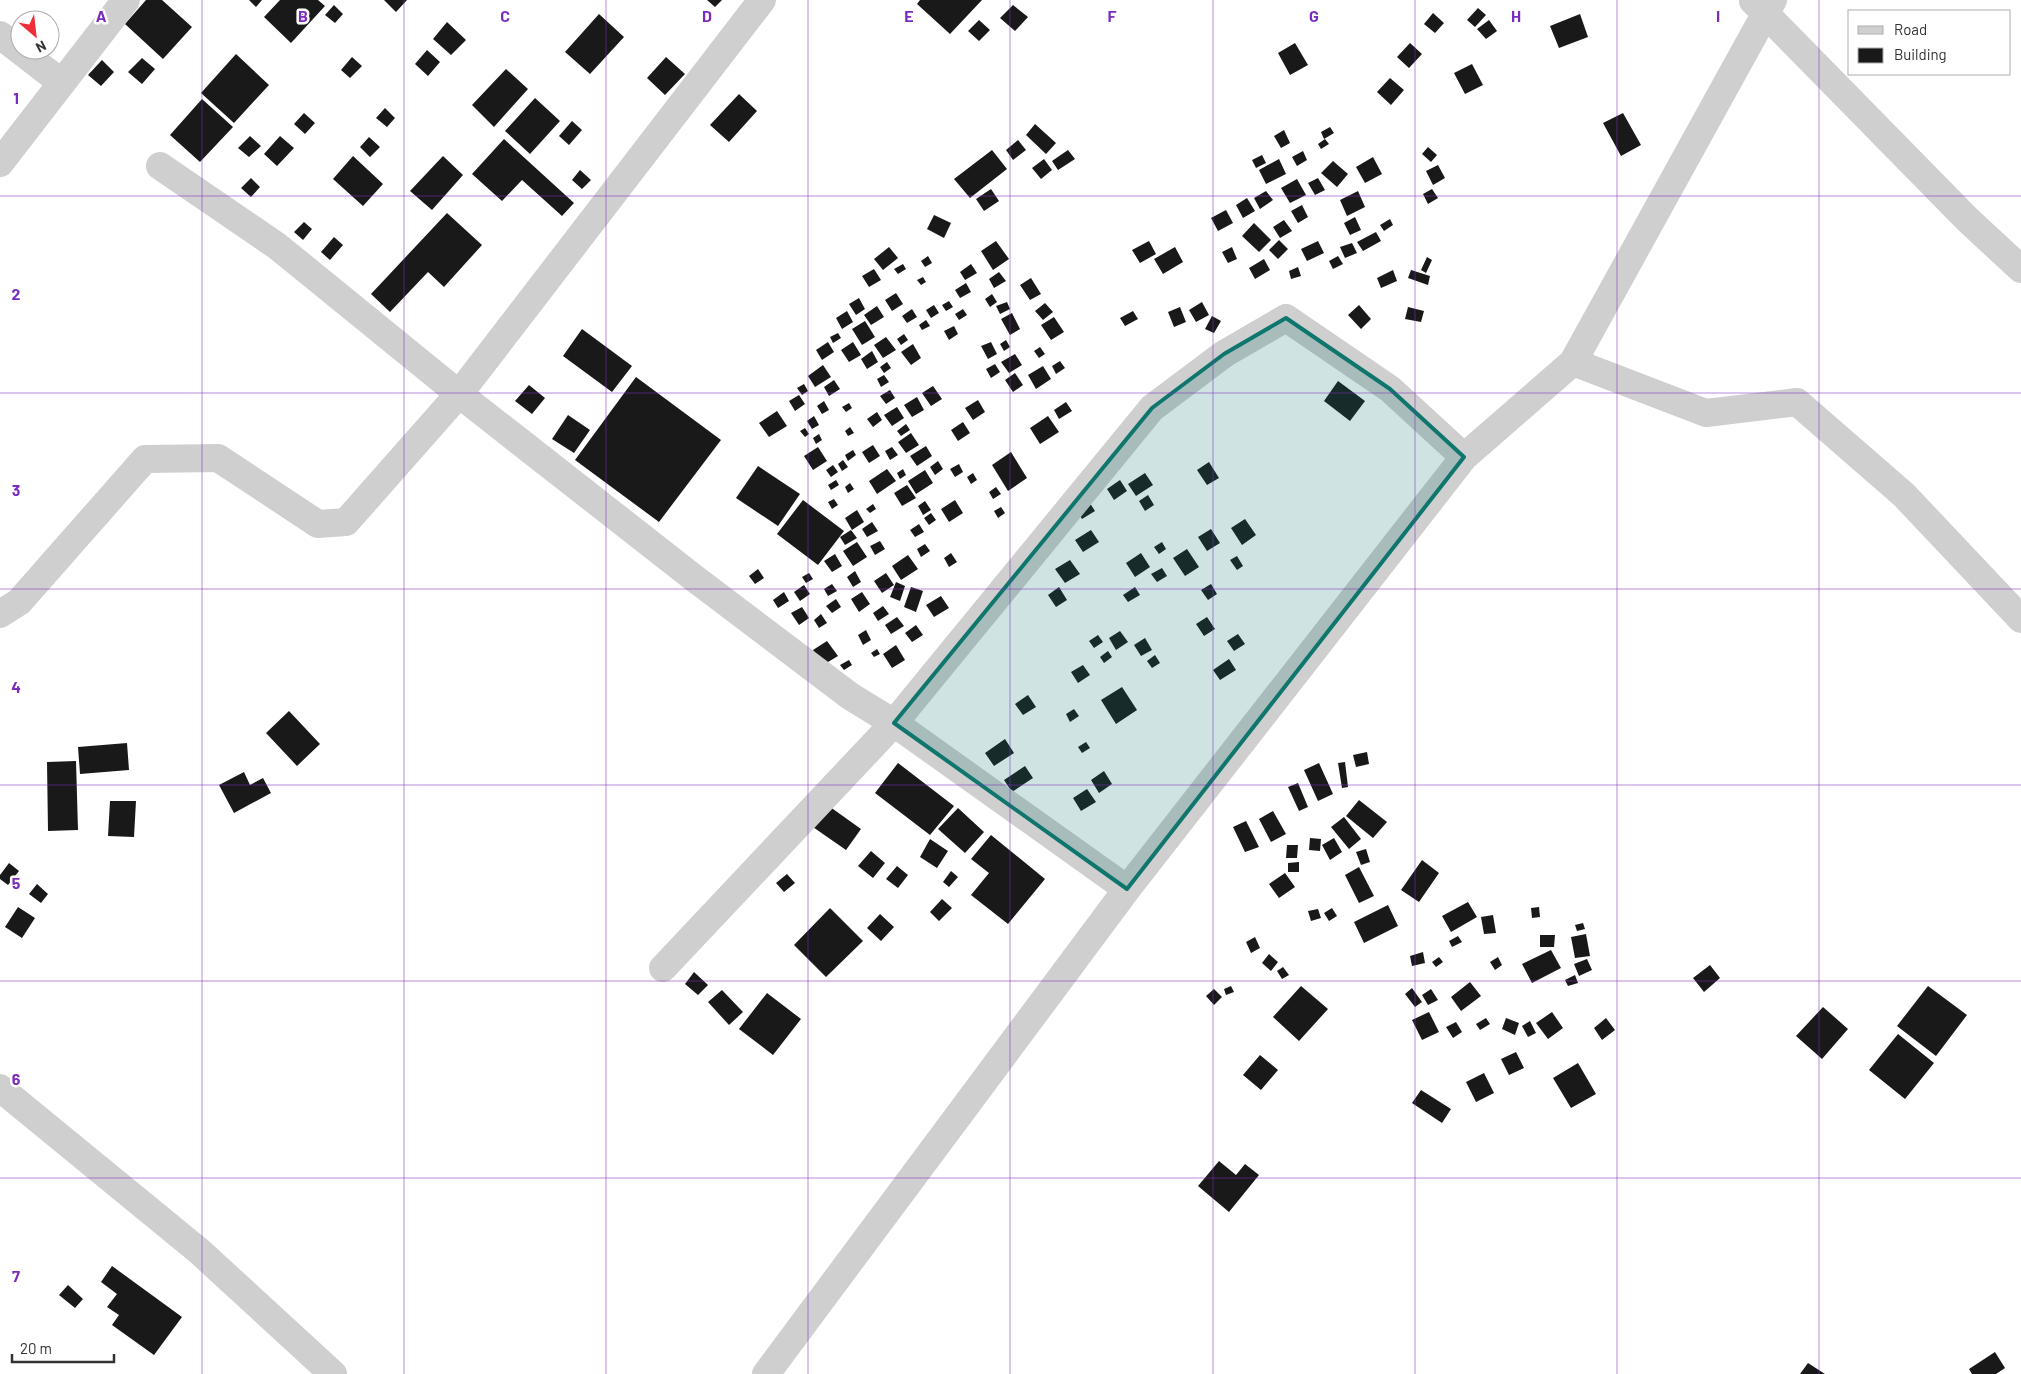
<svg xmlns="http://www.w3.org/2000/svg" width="2021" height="1374" font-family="Barlow,sans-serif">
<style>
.building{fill:#191919}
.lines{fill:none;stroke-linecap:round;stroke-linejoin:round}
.street{stroke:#cfcfcf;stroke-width:28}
.marked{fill:#0f766e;fill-opacity:0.2;stroke:#0f766e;stroke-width:4;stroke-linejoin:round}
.grid{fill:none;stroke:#7b2cbf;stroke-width:1;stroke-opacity:0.55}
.grid-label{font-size:16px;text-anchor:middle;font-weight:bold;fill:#7b2cbf;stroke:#fff;stroke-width:5;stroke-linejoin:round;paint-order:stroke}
</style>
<rect width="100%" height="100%" fill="#fff"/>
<!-- building -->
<path class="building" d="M146,0H162L192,27L163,59L125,24Z
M249,0H262L256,7Z
M280,0H318L325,6L291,43L264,17Z
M384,0H407L396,12Z
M707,0H722L715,7Z
M920,0H982L950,34L917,4Z
M334,5L343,14L335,23L325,15Z
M1013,5L1028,17L1015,31L1000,18Z
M1478,8L1486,15L1475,27L1467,20Z
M1433,13L1444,23L1435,33L1424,24Z
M599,14L624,37L590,74L565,52Z
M1580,14L1588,37L1559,48L1550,26Z
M979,20L990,30L979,41L968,31Z
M1489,20L1497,31L1486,39L1477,29Z
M447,22L466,40L451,55L433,39Z
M1295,43L1308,65L1290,75L1278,53Z
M1410,43L1422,54L1409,68L1397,57Z
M427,50L440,62L428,76L415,64Z
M236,54L269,85L234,123L201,93Z
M352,57L362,66L350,78L341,70Z
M666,57L685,74L665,95L647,78Z
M142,58L155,69L142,84L128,72Z
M102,60L114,72L101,86L88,75Z
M1472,64L1483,85L1465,94L1454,73Z
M506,69L528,89L494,127L472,105Z
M1390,78L1404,90L1391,105L1377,92Z
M739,94L757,111L729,142L710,125Z
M535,98L560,121L530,154L505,131Z
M202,99L233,127L200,162L170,135Z
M385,108L395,118L387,127L376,118Z
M304,113L315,123L305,134L294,124Z
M1623,113L1641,145L1621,156L1603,123Z
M572,121L582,130L569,145L559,136Z
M1035,124L1056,143L1046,154L1026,135Z
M1330,127L1334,133L1324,139L1321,132Z
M1284,130L1290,143L1281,148L1274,136Z
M250,136L261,146L249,157L238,148Z
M280,136L294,148L277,166L264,154Z
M369,137L380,147L370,157L360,147Z
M504,139L574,203L562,216L522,180L502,201L472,174Z
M1325,139L1329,144L1321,149L1318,144Z
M1018,140L1026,150L1013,160L1006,150Z
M1428,147L1437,155L1431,162L1422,154Z
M992,150L1007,169L970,198L954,179Z
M1068,150L1075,159L1058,170L1052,161Z
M1303,151L1307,160L1297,166L1292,157Z
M1262,155L1266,163L1256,168L1252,160Z
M353,156L383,184L363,206L333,179Z
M443,156L463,175L432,210L410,191Z
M1373,157L1382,174L1365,183L1356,167Z
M1044,159L1052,170L1041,179L1032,168Z
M1279,159L1286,174L1266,184L1259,170Z
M1333,161L1348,174L1337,187L1321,173Z
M1438,165L1445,178L1433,185L1426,171Z
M580,170L591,180L582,189L572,180Z
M251,178L260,187L251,197L241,188Z
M1318,178L1325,190L1315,195L1308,183Z
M1297,179L1306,195L1290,203L1281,188Z
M991,189L999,201L984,211L976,199Z
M1432,189L1438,198L1428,204L1423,194Z
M1266,191L1273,200L1260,209L1254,198Z
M1358,191L1365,207L1347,216L1340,200Z
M1247,198L1255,211L1243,218L1236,205Z
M1302,205L1308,217L1298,223L1291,211Z
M1226,210L1233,223L1218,231L1211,218Z
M447,213L482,245L444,287L428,272L390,312L371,294Z
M934,215L951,223L944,238L927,229Z
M1355,217L1361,230L1350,235L1344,223Z
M1390,219L1393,225L1384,231L1380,225Z
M1284,220L1292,231L1280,238L1273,227Z
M304,222L312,229L303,240L294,232Z
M1254,223L1271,240L1259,252L1242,236Z
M1376,232L1381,241L1363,251L1357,242Z
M334,237L343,245L330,260L321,252Z
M1279,240L1288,249L1278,259L1269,250Z
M996,241L1009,259L993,270L981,251Z
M1149,241L1156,254L1140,263L1132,250Z
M1318,241L1324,253L1307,261L1301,249Z
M1352,243L1357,253L1345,258L1340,247Z
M889,247L898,258L883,270L874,259Z
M1175,247L1183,262L1163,274L1154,259Z
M1232,247L1237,259L1228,263L1222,252Z
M928,256L932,263L925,267L921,261Z
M1338,256L1343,264L1333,269L1329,261Z
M1427,257L1432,260L1426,273L1421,270Z
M1264,259L1270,270L1255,279L1249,268Z
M903,264L906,269L898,274L894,269Z
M971,264L977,273L965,280L960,272Z
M1298,267L1301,276L1291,279L1289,271Z
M874,269L881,280L869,287L862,276Z
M1393,270L1397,281L1381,288L1377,278Z
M1411,270L1430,276L1428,285L1408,278Z
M999,272L1006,281L994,288L989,279Z
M923,277L926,282L921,285L917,280Z
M1031,278L1041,294L1030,300L1020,285Z
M966,283L971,292L960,298L955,290Z
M896,293L903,304L892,311L885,300Z
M992,294L997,302L990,307L985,299Z
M859,298L865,309L856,315L849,304Z
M949,301L953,307L946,311L942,305Z
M1007,302L1010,309L1000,314L996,306Z
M1202,302L1209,315L1196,322L1189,310Z
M1045,303L1053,312L1043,320L1035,311Z
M934,305L939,313L931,318L926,310Z
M1359,305L1371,319L1361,329L1348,315Z
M877,306L884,317L871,325L864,315Z
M1180,307L1186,322L1174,327L1168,312Z
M1408,307L1424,311L1421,322L1405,319Z
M912,309L917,317L907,323L902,316Z
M963,309L967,315L959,320L955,314Z
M847,311L853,322L842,329L836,318Z
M1133,311L1138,319L1125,326L1120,318Z
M1012,313L1020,329L1010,335L1001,319Z
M1212,316L1221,321L1214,333L1205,329Z
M1054,317L1064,332L1051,340L1041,325Z
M926,320L930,326L922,330L919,325Z
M865,321L875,337L862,345L852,329Z
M954,326L958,334L949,340L944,331Z
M582,329L632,366L612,392L563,356Z
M838,333L841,338L833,343L830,337Z
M904,334L908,340L901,345L897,339Z
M886,337L896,350L883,358L874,345Z
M1006,340L1010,347L1004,351L1000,344Z
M828,342L834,352L822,360L816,350Z
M853,342L861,355L849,362L841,350Z
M991,342L997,354L988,359L981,346Z
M913,344L921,358L911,365L901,352Z
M1040,347L1045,354L1039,358L1034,351Z
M872,351L878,362L867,369L861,359Z
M1015,354L1022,365L1009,373L1001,362Z
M1060,361L1065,368L1056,374L1052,366Z
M887,362L891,368L884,373L880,367Z
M995,364L1000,372L991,378L986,369Z
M823,365L831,377L815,387L808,376Z
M1043,366L1051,379L1036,389L1028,375Z
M1015,373L1023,385L1013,392L1005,380Z
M884,375L889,382L881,387L877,379Z
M636,377L721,440L659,522L575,460Z
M834,380L840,389L829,396L824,387Z
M1338,381L1365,401L1350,421L1324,401Z
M804,384L808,391L802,395L797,388Z
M529,385L545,398L532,414L515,401Z
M933,386L942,399L931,406L922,393Z
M890,390L895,398L886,404L880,396Z
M799,395L805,404L795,411L789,401Z
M917,397L924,410L912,417L904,405Z
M978,400L985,412L973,420L965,408Z
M824,401L829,410L822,414L817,406Z
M1066,402L1072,411L1059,419L1054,410Z
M849,403L852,408L846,412L842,407Z
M897,407L904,418L892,426L884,415Z
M777,411L787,426L769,437L759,423Z
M877,412L882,420L873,427L867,419Z
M568,415L590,430L574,453L552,439Z
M814,416L819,425L812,429L807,421Z
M1048,416L1059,432L1040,444L1030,428Z
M963,422L970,433L958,441L951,430Z
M906,424L910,430L901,436L897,431Z
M850,427L854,433L848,436L845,431Z
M805,428L809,434L805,437L800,431Z
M911,433L919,445L906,453L898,442Z
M819,434L822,440L816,444L813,438Z
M873,445L880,456L869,463L862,452Z
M926,446L932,456L917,466L910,456Z
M818,447L827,461L813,470L804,456Z
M892,447L898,455L890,460L885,451Z
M853,450L856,455L848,461L845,455Z
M1011,452L1027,478L1008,491L992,465Z
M843,460L848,467L842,471L838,464Z
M938,461L943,469L935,475L930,467Z
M1209,462L1219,478L1207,485L1197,470Z
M959,464L963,472L955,477L950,469Z
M833,465L838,472L831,477L826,470Z
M758,466L800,494L778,526L736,498Z
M887,469L896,481L877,494L869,481Z
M903,469L906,475L900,479L897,473Z
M925,470L933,483L916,494L908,481Z
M973,473L977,480L971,484L967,477Z
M1145,473L1153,485L1136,496L1128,484Z
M836,480L839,485L831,490L828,485Z
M1120,480L1127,491L1114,500L1107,489Z
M850,483L854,489L848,493L845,487Z
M907,485L916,498L902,506L894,493Z
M996,487L1001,494L993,499L989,492Z
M1148,495L1154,505L1145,511L1139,501Z
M1086,497L1095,511L1082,519L1074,506Z
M834,499L838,505L832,509L828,502Z
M803,500L844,531L818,565L777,534Z
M955,500L963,513L949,522L941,509Z
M925,501L931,510L923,515L918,506Z
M873,504L876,509L870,513L866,509Z
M1001,507L1005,513L998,518L994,511Z
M857,510L864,522L852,530L845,518Z
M931,513L936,520L929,525L924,518Z
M1245,519L1256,535L1242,545L1231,528Z
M872,522L878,531L867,537L862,529Z
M919,524L924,532L915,537L910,530Z
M1211,529L1220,543L1207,551L1198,537Z
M851,530L857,538L845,545L840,537Z
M1091,530L1099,542L1083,552L1075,540Z
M880,541L885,549L875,555L870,546Z
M857,542L867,557L853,566L843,551Z
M1162,542L1166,549L1159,554L1154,547Z
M925,544L930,551L921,557L917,549Z
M1187,549L1199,567L1185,576L1173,558Z
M951,553L957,562L949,567L944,558Z
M1141,553L1150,567L1135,577L1126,563Z
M835,554L842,566L832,572L824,561Z
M908,555L918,569L901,580L892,566Z
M1237,556L1243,566L1237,570L1230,560Z
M1070,560L1080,574L1065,583L1055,569Z
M1162,568L1167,576L1157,582L1151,574Z
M758,569L764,578L755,584L749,576Z
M855,571L861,582L853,587L847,577Z
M809,573L813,579L806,583L802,577Z
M886,573L894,585L882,593L874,581Z
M896,582L905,586L900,601L890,597Z
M832,584L837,591L828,596L824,589Z
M1211,584L1217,594L1208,600L1201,590Z
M804,585L810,594L800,601L794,592Z
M911,587L923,591L916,612L904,607Z
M1059,587L1067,600L1056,607L1048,595Z
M1135,587L1140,595L1128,602L1123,595Z
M784,592L789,601L778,608L773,600Z
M862,592L870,604L859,612L851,599Z
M941,596L949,608L934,617L926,605Z
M836,599L841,607L832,613L826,606Z
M883,606L889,614L878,621L873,613Z
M802,607L809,618L799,625L791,613Z
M821,614L827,623L819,628L814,620Z
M897,617L904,626L891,634L885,625Z
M1207,617L1215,629L1204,636L1196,624Z
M916,625L923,635L912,642L905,633Z
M866,630L871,640L863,645L858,635Z
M1120,631L1128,642L1116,650L1109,638Z
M1238,634L1245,644L1234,651L1227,641Z
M1098,635L1103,642L1094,648L1089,641Z
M1145,638L1152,650L1141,656L1134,645Z
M827,641L838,656L823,665L813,650Z
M896,645L905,660L892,668L883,654Z
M877,649L880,654L874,657L871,653Z
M1108,651L1112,657L1104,663L1100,657Z
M1155,655L1160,663L1152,668L1147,661Z
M1229,659L1236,670L1220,680L1213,670Z
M849,660L852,665L844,670L840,665Z
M1083,665L1090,675L1078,683L1071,672Z
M1122,687L1137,710L1116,724L1101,700Z
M1028,695L1036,707L1023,715L1015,704Z
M1074,709L1079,716L1070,722L1066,714Z
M289,711L320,744L297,766L266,733Z
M1005,739L1014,753L994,766L985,753Z
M1086,742L1090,748L1082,753L1078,747Z
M127,743L129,770L80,774L78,747Z
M1367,752L1369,764L1356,767L1353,755Z
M76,761L78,830L48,831L47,762Z
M1345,762L1348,787L1342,788L1338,763Z
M898,763L954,806L930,835L875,793Z
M1319,763L1333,794L1318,801L1304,770Z
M1025,766L1033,778L1012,792L1004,780Z
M1104,771L1112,784L1099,793L1091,780Z
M244,772L250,785L263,778L271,793L234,813L219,785Z
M1298,783L1308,807L1299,811L1288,787Z
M1087,789L1096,802L1081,811L1073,798Z
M1359,800L1387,822L1373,838L1346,816Z
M110,801H136L134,837L108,836Z
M826,804L861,829L846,850L810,825Z
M958,808L984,832L965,853L938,829Z
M1273,811L1286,834L1271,842L1259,819Z
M1344,817L1361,839L1349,849L1331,827Z
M1246,821L1259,847L1245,852L1233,827Z
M991,835L1045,879L1008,924L971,895L989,873L971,859Z
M1310,838L1321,839L1320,851L1309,850Z
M1334,838L1342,852L1330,860L1322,845Z
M930,839L948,851L937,868L920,857Z
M1287,845H1298L1297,858H1286Z
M1366,849L1370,862L1361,865L1356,852Z
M871,851L885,863L873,878L858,866Z
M1422,860L1439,873L1419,902L1401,890Z
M1299,862V872H1288V863Z
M9,863L19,871L8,885L0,879V875Z
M897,866L908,875L898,888L886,879Z
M1359,867L1374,896L1359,903L1345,875Z
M951,871L958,877L949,887L943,882Z
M1285,873L1295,887L1279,898L1269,884Z
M787,874L795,883L784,892L776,883Z
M37,884L48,894L41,903L29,894Z
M942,899L952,908L939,921L930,912Z
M1468,902L1477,917L1451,932L1442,916Z
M1388,905L1398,926L1364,943L1354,922Z
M18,907L35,918L22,938L5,927Z
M1539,907L1540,917L1532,918L1531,908Z
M830,908L863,941L826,977L794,945Z
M1332,908L1337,916L1329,921L1324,913Z
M1318,909L1321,918L1311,921L1308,911Z
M880,914L894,927L881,941L867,928Z
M1493,915L1496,933L1484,934L1481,917Z
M1583,923L1585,929L1577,931L1575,925Z
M1586,934L1590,956L1575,958L1571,937Z
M1540,935H1555L1554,947H1540Z
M1458,936L1462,942L1452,947L1449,941Z
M1255,937L1260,948L1251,953L1246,942Z
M1551,950L1561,968L1532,983L1522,964Z
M1423,952L1425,963L1412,966L1410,956Z
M1269,954L1278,962L1271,971L1262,963Z
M1439,957L1443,962L1436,967L1432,962Z
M1498,957L1502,965L1495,970L1490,962Z
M1587,959L1592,970L1579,976L1574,964Z
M1710,965L1720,978L1704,992L1693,978Z
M1283,967L1289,975L1282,979L1277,971Z
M694,972L708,985L698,995L685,984Z
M1575,975L1578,983L1568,986L1565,980Z
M1470,982L1481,996L1461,1011L1451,997Z
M1231,986L1234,992L1226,995L1224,989Z
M1301,986L1328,1009L1299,1041L1273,1017Z
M1928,986L1967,1015L1936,1056L1897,1026Z
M1412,988L1422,1002L1415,1007L1405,994Z
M1214,989L1222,997L1214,1005L1206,996Z
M1431,989L1438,1000L1428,1005L1422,995Z
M722,990L743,1012L729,1025L708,1002Z
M767,993L801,1019L773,1055L739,1029Z
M1823,1007L1848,1029L1822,1059L1796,1036Z
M1429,1012L1439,1032L1422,1040L1412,1020Z
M1552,1012L1563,1028L1548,1039L1536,1023Z
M1486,1018L1490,1024L1480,1030L1476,1024Z
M1506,1018L1519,1023L1515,1035L1502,1029Z
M1606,1018L1615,1030L1602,1040L1594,1028Z
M1530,1021L1536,1033L1528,1037L1522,1026Z
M1456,1022L1462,1032L1453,1038L1446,1027Z
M1898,1034L1934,1063L1905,1099L1869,1070Z
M1516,1052L1524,1068L1509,1075L1501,1059Z
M1260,1055L1278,1070L1261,1090L1243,1075Z
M1578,1063L1596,1094L1571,1108L1553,1078Z
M1484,1073L1494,1093L1476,1102L1466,1082Z
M1421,1090L1451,1109L1442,1123L1412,1103Z
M1219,1161L1236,1175L1245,1164L1259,1175L1229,1212L1198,1186Z
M112,1266L182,1317L154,1355L112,1325L119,1315L107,1307L117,1294L101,1282Z
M68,1285L83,1299L75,1308L59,1295Z
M1995,1352L2005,1368L1996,1374H1972L1969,1369Z
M1808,1363L1825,1374H1800Z"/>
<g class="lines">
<!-- street -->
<path class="street" d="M1753,1L1968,220L2021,269
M0,35L62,83
M0,163L126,0
M160,166L277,246L459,394L694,578L850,696L894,723L1152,408L1224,354L1286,318L1390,389L1464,457
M1573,362L1773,0
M0,614L19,602L145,459L218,458L318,524L346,522L459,394L762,0
M663,968L894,723L1127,889
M0,1088L199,1251L333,1374
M766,1374L1127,889L1464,457L1573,362L1706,413L1797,402L1904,495L2021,619"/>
</g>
<!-- marked area -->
<path class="marked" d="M1286,318L1390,389L1464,457L1127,889L894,723L1152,408L1224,354Z"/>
<!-- grid -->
<path class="grid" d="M202,0V1374M404,0V1374M606,0V1374M808,0V1374M1010,0V1374M1213,0V1374M1415,0V1374M1617,0V1374M1819,0V1374M0,196H2021M0,393H2021M0,589H2021M0,785H2021M0,981H2021M0,1178H2021"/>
<g class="grid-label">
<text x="101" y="22">A</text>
<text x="303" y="22">B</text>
<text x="505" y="22">C</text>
<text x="707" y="22">D</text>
<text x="909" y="22">E</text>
<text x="1112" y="22">F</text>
<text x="1314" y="22">G</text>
<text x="1516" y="22">H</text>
<text x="1718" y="22">I</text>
<text x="16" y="104">1</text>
<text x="16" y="300">2</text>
<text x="16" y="496">3</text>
<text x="16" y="693">4</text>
<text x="16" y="889">5</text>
<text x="16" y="1085">6</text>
<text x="16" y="1282">7</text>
</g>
<!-- legend -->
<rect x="1848" y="10" width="162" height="65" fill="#ffffff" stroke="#adadad"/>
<rect x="1858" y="26" width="25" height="8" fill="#cfcfcf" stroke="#adadad"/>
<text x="1894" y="35" font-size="15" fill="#323232">Road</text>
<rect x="1858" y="48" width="25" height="15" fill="#191919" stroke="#adadad"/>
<text x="1894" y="60" font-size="15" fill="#323232">Building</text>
<!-- north arrow -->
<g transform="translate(35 35) rotate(152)"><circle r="24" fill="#ffffff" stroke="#adadad"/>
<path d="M0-4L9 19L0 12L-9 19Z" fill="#ef2e3a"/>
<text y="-8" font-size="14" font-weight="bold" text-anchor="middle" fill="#323232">N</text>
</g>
<!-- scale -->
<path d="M12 1354v8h102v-8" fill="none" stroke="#323232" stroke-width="2.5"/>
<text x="20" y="1354" font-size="15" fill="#323232" stroke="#ffffff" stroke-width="4" paint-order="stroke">20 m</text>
</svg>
